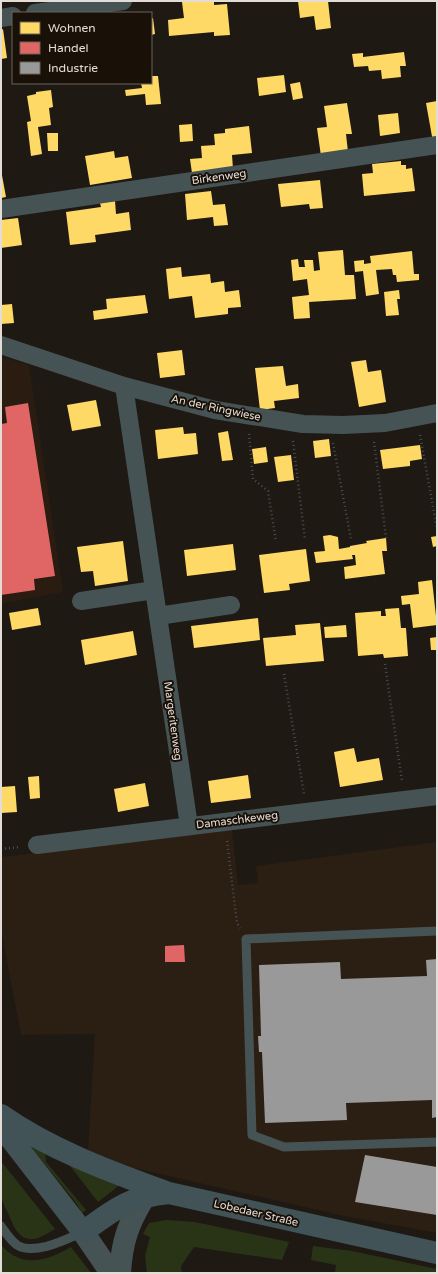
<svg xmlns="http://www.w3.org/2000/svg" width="438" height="1274" font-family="'Varela Round',sans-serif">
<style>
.built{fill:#2a1c11}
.industrial{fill:#2b1e13}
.green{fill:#293417}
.homes{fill:#ffd966}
.shops{fill:#e06666}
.industry{fill:#999}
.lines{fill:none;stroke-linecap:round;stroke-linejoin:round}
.path{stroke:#484f50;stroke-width:2.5;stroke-dasharray:1 3;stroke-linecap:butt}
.service{stroke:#465355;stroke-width:9}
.minor{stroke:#465355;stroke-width:18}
.tertiary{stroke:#465355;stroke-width:22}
.secondary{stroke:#415357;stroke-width:22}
.labels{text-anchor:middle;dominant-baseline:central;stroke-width:4;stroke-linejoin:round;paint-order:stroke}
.street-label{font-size:11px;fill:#e4ddd7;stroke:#191007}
</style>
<rect width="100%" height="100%" fill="#1f1914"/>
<!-- built -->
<path class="built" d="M1,357L29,365L63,592L1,604Z"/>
<!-- industrial -->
<path class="industrial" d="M232,830L238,885L258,883L256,866L437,842V1233L344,1216L134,1168L88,1150L95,1034L21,1035L1,930V857Z"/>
<!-- green -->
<path class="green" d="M28,1143L45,1150L46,1162L86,1210L82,1213L77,1204Z
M64,1158L121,1184L98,1202Z
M1,1161L55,1229C31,1245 19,1243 9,1215C6,1209 2,1202 1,1195C0,1184 1,1172 1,1161Z
M166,1220L195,1222L289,1242L282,1260L194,1247L181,1266L182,1273H147L145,1256L150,1237L143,1234L149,1223Z
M1,1245C22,1269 47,1261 71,1247L91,1273H3L1,1270Z
M313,1246L352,1251L437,1269V1273H335L336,1265L311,1260Z"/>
<!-- homes -->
<path class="homes" d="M190,1H214V5L227,4L230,35L214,36V32L169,36L168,20L184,18L182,2Z
M298,1H328L331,28L316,30L314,16L300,18Z
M153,18L155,34L151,35V19Z
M3,29L7,58L1,59V30Z
M404,52L406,66H400L401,77L382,79L381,70L369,71L368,66L354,67L352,54L363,53V57Z
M284,75L286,92L259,96L257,78Z
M151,76H158L161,104L146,105L145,94L126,96L125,90L142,88L141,83H151Z
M300,82L303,98L293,100L290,84Z
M51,90L53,107L49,108L51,125L38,127L42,154L31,156L27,122L31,121L27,96L36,94V92Z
M437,101V141L433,142L426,103Z
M347,103L352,134H346L348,152L321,156L317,128L327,127L324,106Z
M398,113L400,133L380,136L378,115Z
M192,124L193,141L180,142L179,125Z
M249,126L252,153L232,155L233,169L192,173L190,159L202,158L201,146L215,145L214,134L225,133V129Z
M47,133H58V151H48Z
M114,151L115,158L128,156L132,178L90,185L85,156Z
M401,161V165H406V169L412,168L415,191L364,196L362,174L373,173L372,164Z
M1,170L6,197L1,198Z
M320,180L323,208L310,209L309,204L281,207L278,184Z
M211,191L213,205L225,204L228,225L214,226L213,217L187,220L185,194Z
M115,201L116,214L129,212L131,230L95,235L96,242L70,245L66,212L101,207L100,203Z
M18,218L22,245L1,248V220Z
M343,250L345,275H354L356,299L309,302L310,318L294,319L292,297L309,295L307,279L293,281L291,260L298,259L299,267H305L304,260H313L314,271L320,270L318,252Z
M412,251L414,274H419V280L397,282L396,275H393L392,269L376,270L379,294L366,296L363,271L355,272L354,261L364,260V264L371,263L370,256Z
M181,267L182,277L210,274L211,283L224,281L225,292L239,290L241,307L228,308V314L195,318L192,296L169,299L166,269Z
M399,290L400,299H397L399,315L386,316L384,292Z
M145,295L148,313L94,320L93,311L107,309L106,299Z
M12,304L14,323L1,324V305Z
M182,350L185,375L160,378L157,353Z
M366,360L368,372L381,370L386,402L359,407L351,362Z
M283,366L286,386L298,384L299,398L274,401L275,408L260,410L255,368Z
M96,400L101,426L72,431L67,405Z
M183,427L184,434L196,433L198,454L158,459L155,430Z
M228,431L233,460L222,461L218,433Z
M329,439L331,456L315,458L313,441Z
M420,445L422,459L410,461V466L383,469L380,450Z
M266,447L268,462L254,464L252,449Z
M291,455L294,480L278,482L274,457Z
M330,535L338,537L339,549L350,547V546L367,543L366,541L386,538L387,551H382L385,574L345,579L344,567L356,565L355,555H352L353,559L316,563L314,552L325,551L323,536Z
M437,536V546L433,547L431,537Z
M123,541L128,581L95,586L93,571L81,572L77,547Z
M233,544L236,570L187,576L184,550Z
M306,549L310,581L289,584L290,590L264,593L259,555Z
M432,580L437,625L413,628L410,604L402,605L401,596L419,594L418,582Z
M38,608L41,625L12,630L9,613Z
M399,608L401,628H406L408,656L384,658L383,654L358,656L355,613L381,611V616H386L385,609Z
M258,618L260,640L194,648L191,626Z
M320,623L324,661L266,666L263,638L296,635L295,625Z
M346,625L347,637L325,638L324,627Z
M133,631L137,655L85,665L81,640Z
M437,637V650H431L430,638Z
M354,748L357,762L379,758L383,780L340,787L334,752Z
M248,775L251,798L211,803L208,781Z
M39,776L40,798L30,799L28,777Z
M145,783L149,806L118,812L114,789Z
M15,786L17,812L1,813V787Z"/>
<!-- shops -->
<path class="shops" d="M28,403L55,576L34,579L35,590L1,595V424L7,423L5,407Z
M184,945L185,962H165V946Z"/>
<!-- industry -->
<path class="industry" d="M437,959V1117L432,1118V1100L346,1103L347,1120L265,1123L262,1052H259L258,1036H261L259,965L340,962L341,979L427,976L426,960Z
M365,1155L437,1167V1215L355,1202Z"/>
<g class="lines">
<!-- path -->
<path class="path" d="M249,434L253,479L268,491L276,542
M420,435L437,529
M293,441L305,540
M374,442L386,538
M333,443L351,539
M385,664L402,781
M284,674L304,794
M227,841L237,923L240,928
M1,849L20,847"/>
<!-- service -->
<path class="service" d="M437,931L246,939L252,1135L284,1147L437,1142
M1,1226C6,1233 10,1240 17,1245C34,1256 67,1239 83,1232"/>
<!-- minor -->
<path class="minor" d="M35,13L123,1
M1,18L13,16
M1,209L437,145
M1,345L124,386L215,410L303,424L343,425L385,423L437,413
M124,386L189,826
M81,601L154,590
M158,616L231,605
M37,845L437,796"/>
<!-- tertiary -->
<path class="tertiary" d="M83,1232L111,1273
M120,1273C122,1241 128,1224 145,1196"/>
<!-- secondary -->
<path class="secondary" d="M1,1115C51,1150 109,1171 166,1192
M1,1126L83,1232C115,1209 128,1197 169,1193L437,1253"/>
</g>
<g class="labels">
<!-- street labels -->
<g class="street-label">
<text transform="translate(219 177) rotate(-8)">Birkenweg</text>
<text transform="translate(216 408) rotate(12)">An der Ringwiese</text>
<text transform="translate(173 721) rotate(82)">Margeritenweg</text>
<text transform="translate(237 820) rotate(-7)">Damaschkeweg</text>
<text transform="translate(256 1213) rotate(13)">Lobedaer Straße</text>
</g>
</g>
<!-- border -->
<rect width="438" height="1274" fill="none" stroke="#e4ddd7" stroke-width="4"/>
<!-- legend -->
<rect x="12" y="12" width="140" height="72" fill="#191007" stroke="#6a625a"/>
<rect x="20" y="22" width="20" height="12" fill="#ffd966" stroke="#6a625a"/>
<text x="48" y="32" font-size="12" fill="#e4ddd7">Wohnen</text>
<rect x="20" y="42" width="20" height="12" fill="#e06666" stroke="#6a625a"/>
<text x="48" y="52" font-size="12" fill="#e4ddd7">Handel</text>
<rect x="20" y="62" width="20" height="12" fill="#999999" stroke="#6a625a"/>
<text x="48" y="72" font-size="12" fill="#e4ddd7">Industrie</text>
</svg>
